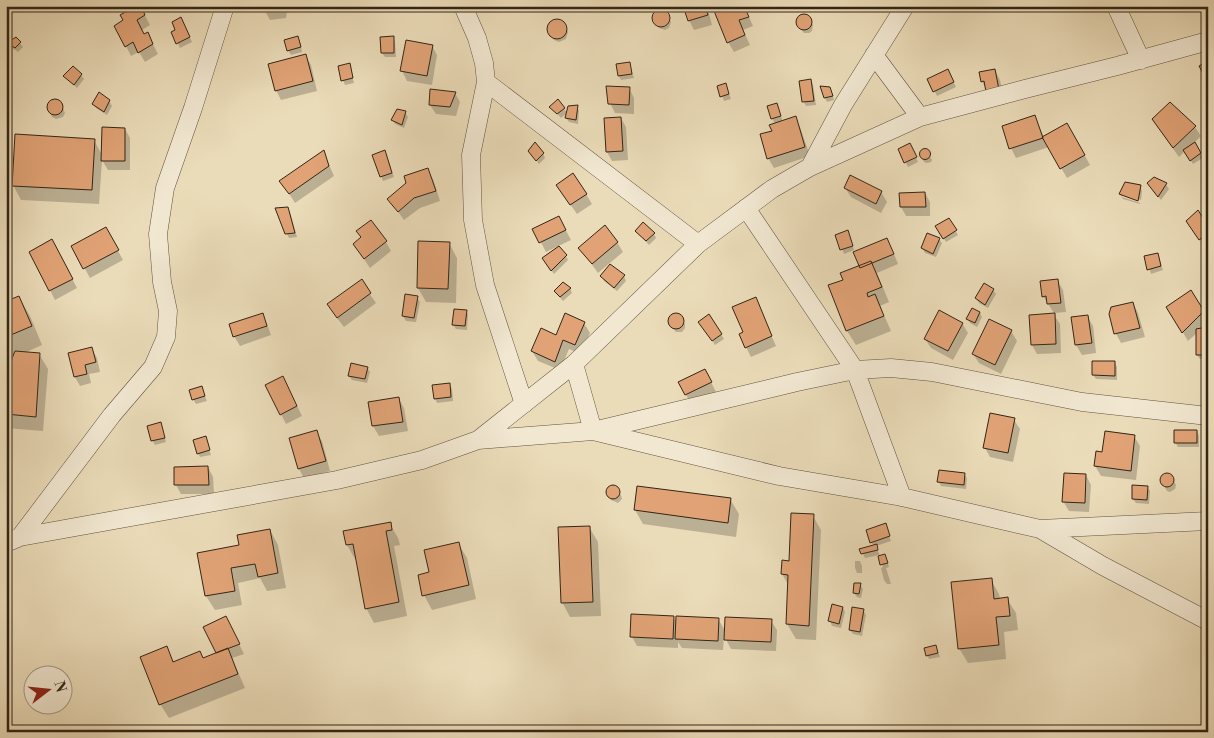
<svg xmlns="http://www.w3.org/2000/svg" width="1214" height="738" font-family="'Libre Bodoni',serif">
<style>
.shadow{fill:#0003}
.building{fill:#e1a376;stroke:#332516}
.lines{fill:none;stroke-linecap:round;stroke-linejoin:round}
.minor-casing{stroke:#61533f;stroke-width:19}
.minor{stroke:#f2e8d2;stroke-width:18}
</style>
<rect width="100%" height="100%" fill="#ebdcb9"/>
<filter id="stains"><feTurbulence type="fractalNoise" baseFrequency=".004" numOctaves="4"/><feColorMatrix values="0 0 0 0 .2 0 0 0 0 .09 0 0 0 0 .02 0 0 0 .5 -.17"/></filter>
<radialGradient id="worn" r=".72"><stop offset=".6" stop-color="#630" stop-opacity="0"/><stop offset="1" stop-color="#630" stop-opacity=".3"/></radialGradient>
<!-- shadow -->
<path class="shadow" d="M140,6L150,25L142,30L144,35L147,33L158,54L145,62L139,52L131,56L126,46Z
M265,6H288L286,18L270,20L265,11Z
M685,6H707L712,25L694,30L689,20Z
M744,6L753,26L743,30L750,45L734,52L728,42Z
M1173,6H1208V12L1176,11Z
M659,11H664L671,22L669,28L665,30L659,28L654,18L655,14Z
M804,16L807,17L813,25L812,31L809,33H804L798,25V19Z
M557,20L562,22L568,32L566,39L559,42L554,40L548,30L549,24Z
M183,23L192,42L180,48L173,33Z
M16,38L23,47L18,52L11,47L8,43Z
M393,38L395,42L396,57H385L382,53Z
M300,42L302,52L291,55L288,50Z
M432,46L437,55L432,85L407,81L402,71Z
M305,55L311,65L317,91L281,100L276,90Z
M629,63L634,78L621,80L619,76L617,65Z
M349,64L354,83L345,85L343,80Z
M995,70L1000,80L1005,104L994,106L982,81Z
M81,75L84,79L77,88L65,76Z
M950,75L956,87L937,96L929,79Z
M811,80L813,85L816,105L806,106L804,102L801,82Z
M726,85L731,99L724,101L719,87Z
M629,88L634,98V114L615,113L610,103Z
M830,88L834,100L827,102L825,98Z
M455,93L460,102L456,116L436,114L430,105Z
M55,100L61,104L65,113L63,117L56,119L52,117L47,107L49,103Z
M109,101L112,106L107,115L96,108L94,104Z
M777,104L783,122L795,118L800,127L810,156L774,168L768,158L775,124L772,118Z
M551,107L564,109L567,113L561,118Z
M577,107L579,111L578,124L569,122L566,118Z
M405,112L408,117L404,128L395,124L393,120Z
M1034,116L1044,137L1067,124L1090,165L1067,178L1049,147L1016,158L1011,148Z
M621,118L626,127L628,160L612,161L607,152Z
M1195,127L1201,136L1194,143L1203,158L1193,164L1185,151L1179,157L1159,129Z
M125,129L130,138V170H108L102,160L99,204L21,200L13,185L94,140L102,155Z
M912,149L918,162L908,167L900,150Z
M922,150H926L932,160L931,162L927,163L924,162L921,157Z
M323,151L334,176L295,203L281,181Z
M543,153L545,158L539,164L532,155Z
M387,156L394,177L383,181L381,176Z
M1208,168V178L1204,171Z
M428,170L433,179L440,201L420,208L404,220L389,199Z
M1154,179L1166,184L1169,189L1161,200L1148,184Z
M1140,187L1142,191L1141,200L1122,194V197L1140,203V204L1123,199L1120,194Z
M845,188L881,192L887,202L881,213L851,197Z
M925,193L930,202V216H906L901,207Z
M563,194H586L592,204L577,214Z
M287,208L290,212L297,237L289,238L287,234Z
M949,220L958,235L946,242L937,227Z
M1191,226L1208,229V240L1203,243Z
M564,227L571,240L546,252L534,229Z
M106,229L123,260L90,278L73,247Z
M636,231L654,234L656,238L649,245Z
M850,236L854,250L844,254L842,249Z
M939,239L942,243L936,257L925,253L922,248Z
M386,242L391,251L370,268L354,244Z
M617,242L623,252L598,273L580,248Z
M449,243L457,258L456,303L426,302L418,288Z
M892,249L898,264L877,273L889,302L880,306L891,331L856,345L847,331L830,286L844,280L860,267Z
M57,250L77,288L55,300L50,290Z
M1157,254L1163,270L1151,274L1146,257Z
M566,256L568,260L554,274L546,263Z
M602,276H624L626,281L617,291L604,281Z
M1208,277V286L1204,280Z
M1057,280L1063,290L1066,312L1054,313L1043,296Z
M361,281L376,303L344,327L334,314Z
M570,288L572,293L563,301L555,292Z
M993,290L996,294L988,308L979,303L976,298Z
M1190,291L1208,320V323L1201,329L1207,328L1208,330V359H1200L1197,355V333L1188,341L1168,307Z
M6,292L10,301L19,297L30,316L42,345L24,353L39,354L48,369L43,431L6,428V367L10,368L14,358L6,361Z
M417,298L420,302L416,322L406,321L403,316Z
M755,299L776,346L751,357L746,347L744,333Z
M1133,303L1138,313L1145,337L1121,343L1116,334L1110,314Z
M973,309L980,313L982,317L977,327L970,323L968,319Z
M466,311L468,315L467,330L456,329L453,325Z
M262,314L267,324L271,335L240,346L234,336Z
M673,315H677L685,324V328L682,332H676L670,325L669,320Z
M1054,315L1060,324L1061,353L1037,354L1032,345Z
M709,316L724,339L715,345L703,326Z
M1087,316L1093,326L1096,353L1082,355L1076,345L1072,319Z
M990,320L1011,331L1017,341L1001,374L979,363L973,354Z
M584,323L590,333L581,354L569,349L560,370L538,361L532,351L556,336Z
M962,323L968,333L953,360L931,348L925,339Z
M92,349L97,358L100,372L89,374L91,383L80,386L75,377Z
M1115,363L1117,367V380L1096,379L1093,375Z
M367,368L370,372L367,383L352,380L349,376Z
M710,380L716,392L691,404L680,383Z
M449,384L452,389L453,401L437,403L435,398Z
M288,387L302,416L286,424L281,414Z
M202,388L207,401L196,404L193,399Z
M399,399L404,408L408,431L379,436L373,426L370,403Z
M1014,420L1020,429L1013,462L990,457L985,448Z
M161,424L166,442L155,445L152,440Z
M316,431L322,441L330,471L304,478L299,469Z
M1197,431L1199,436V447H1178L1175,442Z
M1134,436L1140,446L1136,480L1101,476L1095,466L1097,453L1104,454Z
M205,438L211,455L200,457L198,453Z
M208,467L213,477L214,494H181L176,485Z
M964,474L967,478L966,489L941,486L939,482Z
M1168,474L1171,476L1176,485L1175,489L1170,492L1167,491L1161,480L1162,477Z
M1086,475L1091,485L1089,512L1069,511L1063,501Z
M614,487L621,495L622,499L618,503L611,500L609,496L608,492L611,488Z
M1147,487L1150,491L1149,504L1136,503L1133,499Z
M730,499L739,514L736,537L643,524L635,510Z
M813,516L821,530L816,640L796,639L787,624L789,586L782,574L790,562Z
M390,524L398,538L400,545L394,546L407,616L374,623L366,608L357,559H355L347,545L344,532Z
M885,525L891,541L876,546L880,556L885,555L887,560L889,567L886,568L891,584H887L884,580L881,568L883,567L879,555L865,558L861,550L874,546L871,542Z
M589,527L598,542L601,616L570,617L562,602Z
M270,530L278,545L286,588L267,591L260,578L238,583L242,605L215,610L206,596L199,554L241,546Z
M458,543L467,558L476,599L432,610L424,595L431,573Z
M855,561H860L862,566V573H857L855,568Z
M991,580L999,594L1000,599H1007L1016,613L1018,630L1004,632L1006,659L968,663L959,648Z
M860,585L863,589L861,598L857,597L854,593Z
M843,608L845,612L841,628L832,626L830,621Z
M863,610L866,615L862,636L853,634L850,630Z
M673,617L677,623L718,619L726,632L771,621L777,630L776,651L731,649L724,636L723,650L682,648L678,642V648L637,646L632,637Z
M231,628L244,654L232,658L245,688L169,718L160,704L166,648L174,662L204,660L218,654Z
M936,646L940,657L929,659L927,655Z"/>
<!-- building -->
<path class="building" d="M136,6H141L145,15L137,20L144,34L148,32L153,44L138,53L133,42L125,47L114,26L123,20L120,15Z
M264,6H281V9L264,11Z
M683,6H705L708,15L688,21Z
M712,6H744L749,17L739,20L745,35L727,43Z
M652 18a9 9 0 1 1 18 0a9 9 0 1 1-18 0Z
M796 22a8 8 0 1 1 16 0a8 8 0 1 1-16 0Z
M181,17L190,37L176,44L171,32L175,30L172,22Z
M547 29a10 10 0 1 1 20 0a10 10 0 1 1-20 0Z
M298,36L301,47L287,51L284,40Z
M394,36V53H381L380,37Z
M16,37L21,42L15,48L7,43Z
M406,40L433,45L427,76L400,71Z
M306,54L313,81L275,91L268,64Z
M1208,61V83L1199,66Z
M630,62L632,74L618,76L616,64Z
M350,63L353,78L341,81L338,66Z
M73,66L82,74L74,85L63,76Z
M948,69L954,82L933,92L927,79Z
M995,69L1000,95L987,97L984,81L981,82L979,72Z
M811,79L814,101L802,102L799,81Z
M726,83L729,94L720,97L717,86Z
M606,86L630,87L629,105L608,104Z
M820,86L830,87L833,96L824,98Z
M430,89L456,92L450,107L429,105Z
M99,92L110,100L104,112L92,104Z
M47 107a8 8 0 1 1 16 0a8 8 0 1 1-16 0Z
M558,99L565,108L557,114L549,107Z
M1170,102L1196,126L1173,148L1152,119Z
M777,103L781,116L771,119L767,106Z
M578,105L576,120L565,118L568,106Z
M397,109L406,111L402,125L391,120Z
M1035,115L1043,138L1009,149L1002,126Z
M796,116L805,147L767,159L760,134L772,131L769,125Z
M621,117L623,151L606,152L604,118Z
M1067,123L1085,155L1060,169L1042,137Z
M102,127L125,128V161H101Z
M15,134L95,139L92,190L12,186Z
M535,142L544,153L536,161L528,151Z
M1195,142L1201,153L1190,161L1183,150Z
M910,143L917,157L904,163L898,149Z
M919.5 154a5.5 5.5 0 1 1 11 0a5.5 5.5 0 1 1-11 0Z
M324,150L329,166L289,194L279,181Z
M385,150L392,173L380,177L372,155Z
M428,168L436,191L414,198L398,212L387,199L406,183L404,176Z
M573,173L587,194L570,205L556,185Z
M850,175L882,191L876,204L844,188Z
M1154,177L1167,183L1158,197L1147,183Z
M1125,182L1141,185L1138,201L1119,194Z
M925,192L926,207H900L899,193Z
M288,207L295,233L285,234L275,208Z
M1198,210L1208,226V234L1199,240L1186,221Z
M559,216L566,230L539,243L532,229Z
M949,218L957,230L943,239L935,226Z
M371,220L387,241L364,259L353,244L361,237L356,231Z
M643,222L655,233L646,241L635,231Z
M605,225L618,242L592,264L578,248Z
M106,227L119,250L83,269L71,246Z
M848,230L853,246L840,250L835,235Z
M927,233L940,238L933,254L921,248Z
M887,238L894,254L860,268L853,252Z
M52,239L73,279L49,291L29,252Z
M418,241L450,242L448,289L417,288Z
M559,246L567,255L551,271L542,258Z
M1158,253L1161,266L1147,270L1144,256Z
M871,261L882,287L867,293L868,297L875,294L884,316L846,331L828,285L843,280L840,273Z
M610,264L625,275L614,288L600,276Z
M362,279L371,293L337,318L327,304Z
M1058,279L1061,303L1047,304L1046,296L1042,297L1040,281Z
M563,282L571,288L560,297L554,291Z
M984,283L994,289L985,305L975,298Z
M1191,290L1204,311L1182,333L1166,307Z
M405,294L418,296L414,318L402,316Z
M6,295L9,300L19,296L32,326L6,337Z
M756,297L772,336L745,348L739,334L743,332L732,307Z
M1133,302L1140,328L1114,334L1109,314L1111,307Z
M972,308L980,312L975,323L966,319Z
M454,309L467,310L465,326L452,325Z
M939,310L963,323L948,351L924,339Z
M263,313L267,326L233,337L229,324Z
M565,313L585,322L575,345L563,340L555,362L531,351L541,328L556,335Z
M1055,313L1056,344L1031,345L1029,315Z
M668 321a8 8 0 1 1 16 0a8 8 0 1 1-16 0Z
M709,314L722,334L712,341L698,322Z
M1088,315L1092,343L1075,345L1071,317Z
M989,319L1012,330L995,365L972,354Z
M1207,327V355H1196V329Z
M92,347L96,362L85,365L87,374L74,377L68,353Z
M15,351L40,353L36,417L6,414V366H9Z
M1092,361H1115V376L1092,375Z
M351,363L368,367L365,379L348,376Z
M705,369L712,382L685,395L678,382Z
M283,376L297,406L280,415L265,385Z
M450,383L451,397L434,399L432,385Z
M202,386L205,396L192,400L189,390Z
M399,397L403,422L372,426L368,402Z
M990,413L1015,418L1008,453L983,448Z
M161,422L165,438L151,441L147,426Z
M317,430L326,461L298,469L289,438Z
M1174,430H1197V443H1174Z
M1105,431L1135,435L1131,471L1094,466L1096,451L1102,452Z
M206,436L210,450L197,454L193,440Z
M208,466L209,485H174V467Z
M939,470L965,473L964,485L937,482Z
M1160 480a7 7 0 1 1 14 0a7 7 0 1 1-14 0Z
M1064,473L1086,474L1085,503L1062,502Z
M1132,485L1148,486L1147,500L1132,499Z
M606 492a7 7 0 1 1 14 0a7 7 0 1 1-14 0Z
M637,486L731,498L728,523L634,510Z
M791,513L814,514L809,626L786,624L788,575L781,574L782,560L789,561Z
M391,522L392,530L386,531L399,602L365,609L353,544L346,545L343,531Z
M886,523L890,536L870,543L866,530Z
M590,526L593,602L561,603L558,527Z
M270,529L278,573L258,577L255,564L231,568L235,591L205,596L197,553L239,545L237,535Z
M459,542L469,585L422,596L418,575L429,572L424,550Z
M877,544L878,550L861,554L859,549Z
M885,554L888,563L880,565L878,556Z
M992,578L994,599L1008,597L1010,616L996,617L999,645L958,649L951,582Z
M854,583H861L859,594L853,593Z
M832,604L843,607L839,624L828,621Z
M852,607L864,609L860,632L849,630Z
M631,614L674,616L673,639L630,637Z
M226,616L240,644L216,653L203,627Z
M676,616L719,618L718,641L675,639Z
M725,617L772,619L771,642L724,640Z
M936,645L938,653L926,656L924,648Z
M167,646L173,662L200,651L203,658L228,648L238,674L159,705L140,657Z"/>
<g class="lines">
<!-- minor casing -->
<g class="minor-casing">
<path id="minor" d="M463,6L477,38L484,63L486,82L471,155L473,220L485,285L524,404
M1116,6L1141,60
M874,55L920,117
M486,82L698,244
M810,167L920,117L1025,89L1117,66L1208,41
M746,208L855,370L902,497
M574,364L593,431L779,476L902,497L1040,529L1208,521
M478,440L593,431L797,382L855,370L891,368L932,372L1082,402L1208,416
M1040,529L1103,566L1208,621
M20,537L112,415L153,367L166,337L168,311L162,282L158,234L165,188L193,108L225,6
M6,543L20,537L337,480L422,460L478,440L574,364L698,244L772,189L810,167L843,105L905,6"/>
</g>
<!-- minor -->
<use href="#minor" class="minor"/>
</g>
<!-- margin -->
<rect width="1214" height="738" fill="none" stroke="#ebdcb9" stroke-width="25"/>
<rect x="8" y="8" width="1199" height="723" fill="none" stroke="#332516" stroke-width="2.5"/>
<rect x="12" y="12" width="1189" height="713" fill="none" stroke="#332516"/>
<!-- north arrow -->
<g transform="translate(48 690) rotate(74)"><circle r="24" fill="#f2e8d2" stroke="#a69a87"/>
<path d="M0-4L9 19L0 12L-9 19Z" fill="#8f2418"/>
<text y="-8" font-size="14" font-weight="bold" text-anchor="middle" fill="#332516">N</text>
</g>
<rect width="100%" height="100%" filter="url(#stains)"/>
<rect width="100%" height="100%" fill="url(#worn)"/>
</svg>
